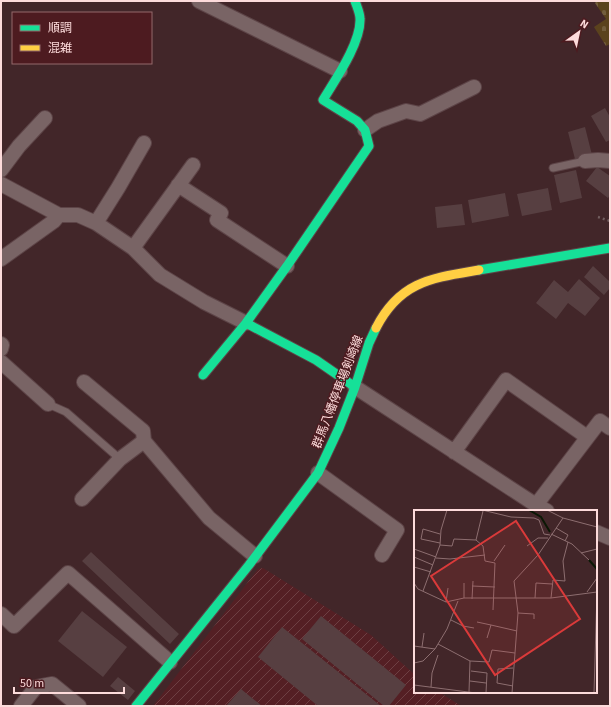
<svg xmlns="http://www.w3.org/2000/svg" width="611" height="707" font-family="'Source Sans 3','Noto Sans JP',sans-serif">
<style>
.industrial{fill:url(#industrial-furrows)}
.cemetery{fill:url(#cemetery-stones)}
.building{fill:#573f41}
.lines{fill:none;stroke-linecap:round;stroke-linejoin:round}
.lane-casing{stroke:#5d4447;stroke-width:9}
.street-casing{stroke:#5d4447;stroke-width:16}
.fast-casing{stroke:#5d4447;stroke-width:11}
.slow-casing{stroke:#5d4447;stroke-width:11}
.path{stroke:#735f60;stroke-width:2.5;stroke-dasharray:2 3;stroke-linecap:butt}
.lane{stroke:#796465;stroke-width:7}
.street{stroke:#796465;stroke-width:14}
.fast{stroke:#16e098;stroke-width:9}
.slow{stroke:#ffcf43;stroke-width:9}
.labels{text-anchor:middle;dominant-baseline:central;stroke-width:3;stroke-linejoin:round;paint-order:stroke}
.street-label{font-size:12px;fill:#fddbdb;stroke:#4d1b20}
.inset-river{fill:none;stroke:#0b1805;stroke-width:2}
.inset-road{fill:none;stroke:#8d6e70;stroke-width:1}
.view{fill:#da3a3a;fill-opacity:0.15;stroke:#da3a3a;stroke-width:2}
.inset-edge{fill:none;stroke:#fddbdb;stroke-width:2}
</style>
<defs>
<pattern id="industrial-furrows" width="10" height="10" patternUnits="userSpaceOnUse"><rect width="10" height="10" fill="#541f24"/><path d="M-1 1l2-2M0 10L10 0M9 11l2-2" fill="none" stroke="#6e3f43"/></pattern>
<pattern id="cemetery-stones" width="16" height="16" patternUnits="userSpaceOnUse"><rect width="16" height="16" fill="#5b421d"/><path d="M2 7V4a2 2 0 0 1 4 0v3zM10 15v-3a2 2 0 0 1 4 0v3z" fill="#735d3d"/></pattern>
</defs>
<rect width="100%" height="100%" fill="#422629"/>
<!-- industrial -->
<path class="industrial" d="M263,568L371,635L415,675V692H439L461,706H153L258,569Z"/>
<!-- cemetery -->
<path class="cemetery" d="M597,1H610V44L606,46L594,27L606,19L595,3Z"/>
<!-- building -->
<path class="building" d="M605,108L610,117V140L606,142L591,116Z
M585,127L592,155L575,159L568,132Z
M597,167L610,176V195L608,198L586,181Z
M576,170L582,198L560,203L554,175Z
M548,188L552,210L522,216L517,194Z
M505,193L509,216L472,223L468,200Z
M462,204L465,225L437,228L435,207Z
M593,266L610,282V288L604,295L584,277Z
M579,279L600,298L585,316L568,303L556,319L536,303L554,280L568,292Z
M91,552L179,634L170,644L82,561Z
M82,611L127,647L103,677L58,641Z
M321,616L406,685L389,706H384L302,639Z
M282,627L381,706H318L258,657Z
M118,677L135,691L128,700L110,686Z
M241,689L262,706H226Z"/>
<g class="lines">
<!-- lane casing -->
<g class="lane-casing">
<path id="lane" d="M553,168L585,161
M48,404L66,412L120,459"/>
</g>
<!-- street casing -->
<g class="street-casing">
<path id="street" d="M199,1L340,71
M365,130L378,121L406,111L420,114L474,87
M585,161L598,160L610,161
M1,170L19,146L45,118
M1,184L59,215H78L96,223L133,248L160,275L204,302L246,323
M178,185L221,213L217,220L287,266
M96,223L118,188L144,143
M133,248L193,165
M1,259L54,221L59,215
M1,344L2,345L1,349
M1,362L48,404
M84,382L143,431L144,441
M355,387L536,505L547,511
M454,452L506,380L587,437
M318,473L397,530L382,555
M82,499L120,459L144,441L209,518L255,556
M536,505L600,421L610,428
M596,532L610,538
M1,614L14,626L68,573L170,662
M21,706L36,687L52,684L79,706"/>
</g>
<!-- fast casing -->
<g class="fast-casing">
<path id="fast" d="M479,270L610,248
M246,323L316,360L355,387
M203,375L246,323L287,266L369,146L365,130L357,121L323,100C335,80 361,43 360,19C360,13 357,7 355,1
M136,706L249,565L318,473L339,428L355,387L369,343L376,328"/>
</g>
<!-- slow casing -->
<g class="slow-casing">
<path id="slow" d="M376,328C400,281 432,278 479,270"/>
</g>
<!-- path -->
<path class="path" d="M598,217L610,221"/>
<!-- lane -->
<use href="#lane" class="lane"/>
<!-- street -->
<use href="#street" class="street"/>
<!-- fast -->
<use href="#fast" class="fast"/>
<!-- slow -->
<use href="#slow" class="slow"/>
</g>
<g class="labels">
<!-- street labels -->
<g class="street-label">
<text transform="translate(338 392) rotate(-69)">群馬八幡停車場剣崎線</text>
</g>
</g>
<!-- overview -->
<g transform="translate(414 510)">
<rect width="183" height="183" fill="#422629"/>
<path class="inset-river" d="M115,0L127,7L136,22M175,50L183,59"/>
<path class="inset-road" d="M68,0L97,7L120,8L125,10L130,24L136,25M133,0L149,8L183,17M142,18L154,25L151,31M137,24L158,34L175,50M62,30L69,1M26,33L7,29L9,19L26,24M26,35L38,36L40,29L62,30L69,36L71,51L81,53L79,100M113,36L124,28H134M0,39L22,47M167,43L183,39M0,47L19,55M22,48L36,49L71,45M80,51L91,35M0,57L17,62M0,73L4,79L32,92L50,88H137L183,82M50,73V88M58,76L81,77M9,81L26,35L27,20L33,0M173,82L183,68M121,88L122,73L138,74M137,88L139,70L151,71L149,51L154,32M58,89L59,71M32,92L34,78M104,103L120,104V109M37,110L49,116L60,118M63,112L77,115M73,128L77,115L103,121M24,134L56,151L55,182M0,136L21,139M8,137L10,123M56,151L75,152L78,140L101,143M0,153L9,151L21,139L33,119L44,91M57,161L73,163L72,183M56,171L72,173M0,175L62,183M99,176L83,173L84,159L99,158M17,177L18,163L24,145M98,183L104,103L100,71L124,45L149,8M180,183L183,82"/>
<path class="view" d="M102,11L166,109L81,165L17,66Z"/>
<rect width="183" height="183" class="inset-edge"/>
</g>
<!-- border -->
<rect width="611" height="707" fill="none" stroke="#fddbdb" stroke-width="4"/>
<!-- legend -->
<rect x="12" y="12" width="140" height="52" fill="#4d1b20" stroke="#93686b"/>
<rect x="20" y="25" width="20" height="6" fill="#16e098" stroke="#93686b"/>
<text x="48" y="32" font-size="12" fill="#fddbdb">順調</text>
<rect x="20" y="45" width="20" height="6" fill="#ffcf43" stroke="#93686b"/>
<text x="48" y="52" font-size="12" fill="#fddbdb">混雑</text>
<!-- north arrow -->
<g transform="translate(579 32) rotate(33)" stroke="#4d1b20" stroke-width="3" paint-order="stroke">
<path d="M0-3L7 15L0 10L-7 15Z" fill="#fddbdb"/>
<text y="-6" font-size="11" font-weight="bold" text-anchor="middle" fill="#fddbdb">N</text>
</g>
<!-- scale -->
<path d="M14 687v6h110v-6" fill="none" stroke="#fddbdb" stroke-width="2"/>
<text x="20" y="687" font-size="12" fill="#fddbdb" stroke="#4d1b20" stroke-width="3" paint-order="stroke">50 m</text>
</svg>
